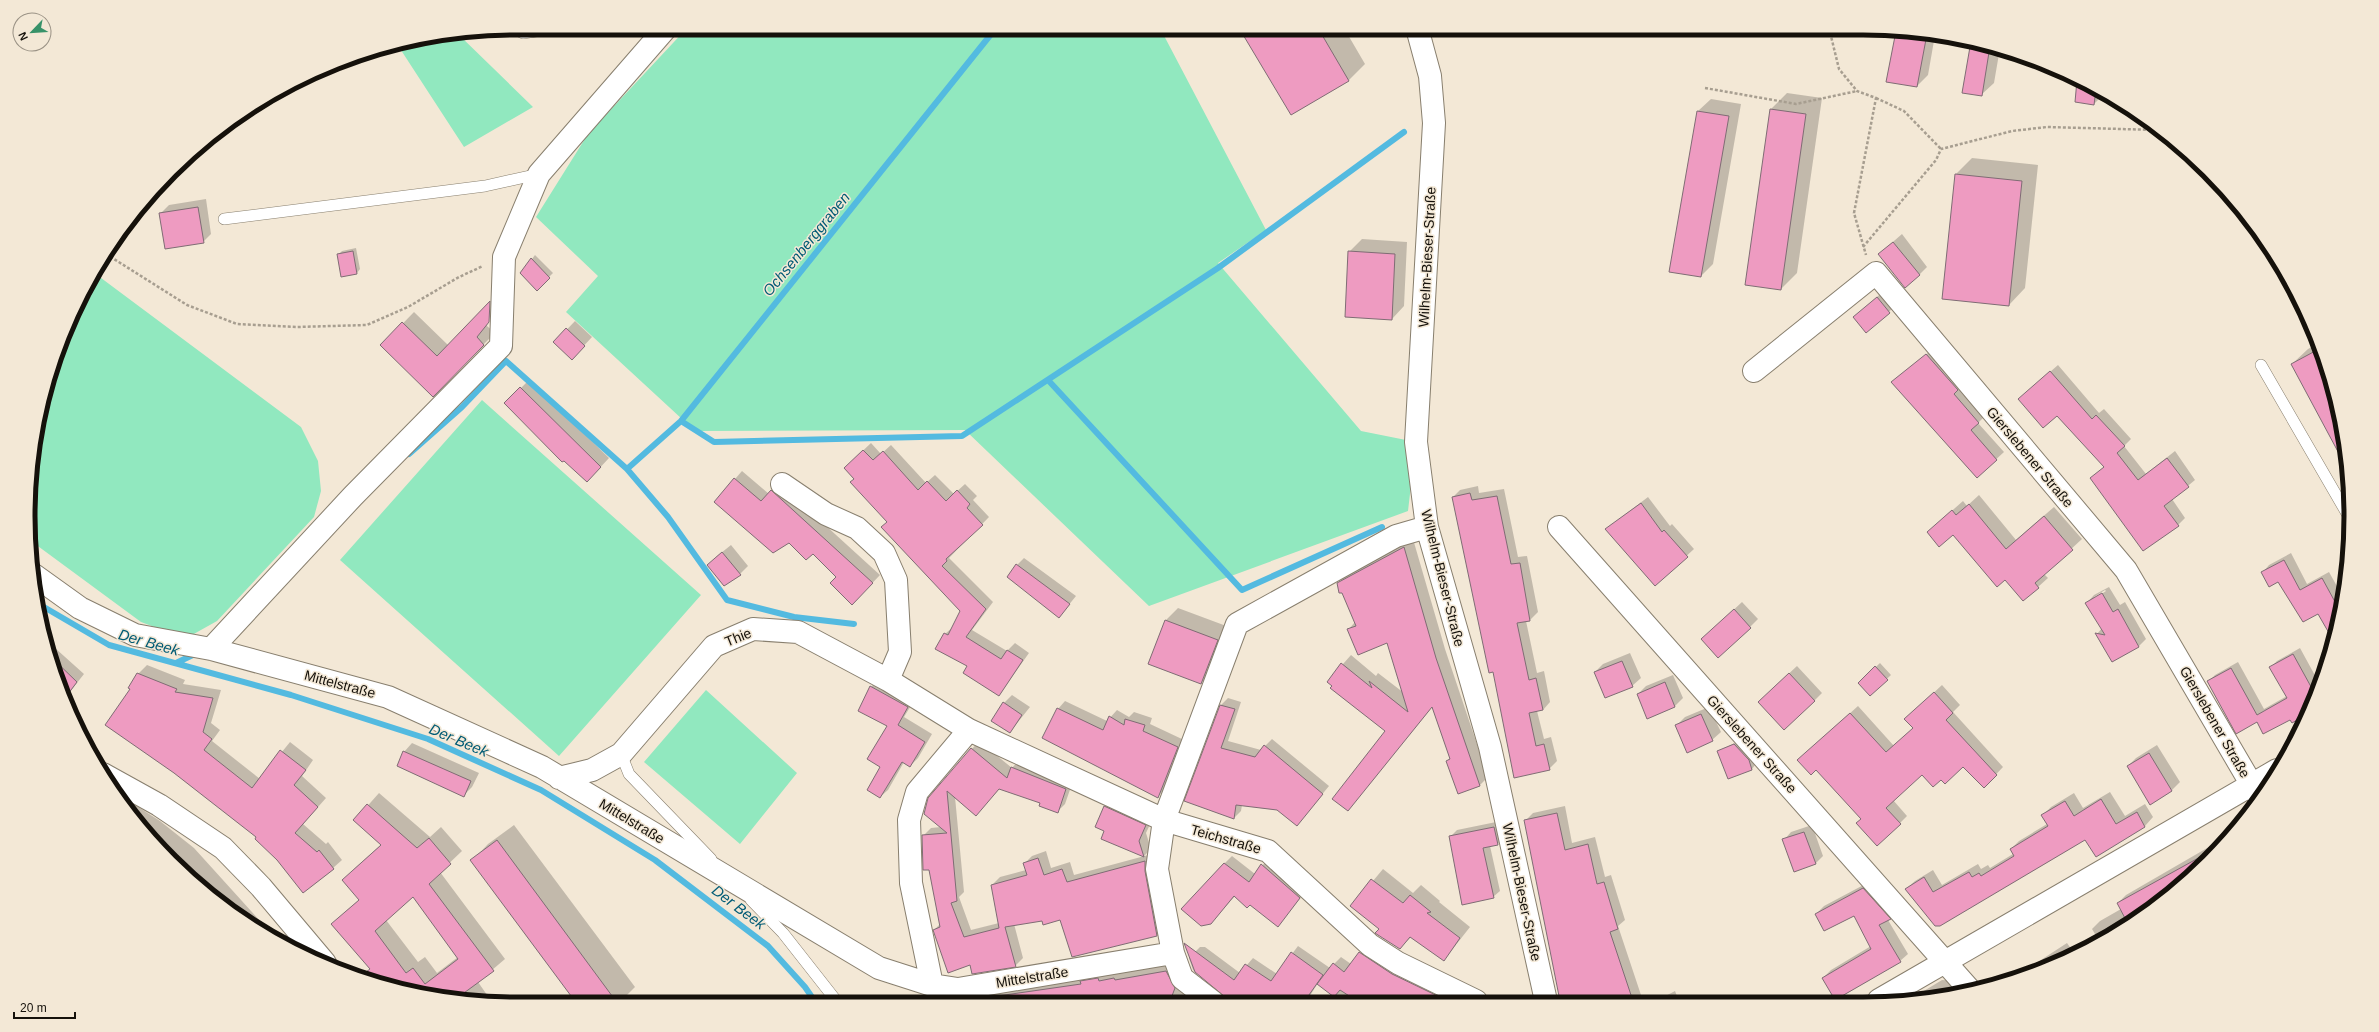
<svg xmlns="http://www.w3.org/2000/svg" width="2379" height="1032" font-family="Arial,sans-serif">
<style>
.green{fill:#91e8bf}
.shadow{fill:#0003;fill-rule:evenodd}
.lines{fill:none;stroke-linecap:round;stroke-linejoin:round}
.stream{stroke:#53bae0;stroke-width:6}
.building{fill:#ee9bc1;stroke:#7f6c74;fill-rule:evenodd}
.lane-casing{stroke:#887f6e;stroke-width:12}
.street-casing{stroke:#887f6e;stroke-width:24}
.path{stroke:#a79e90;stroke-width:2.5;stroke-dasharray:3 2;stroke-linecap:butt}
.lane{stroke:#fff;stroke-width:11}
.street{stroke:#fff;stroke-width:22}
.labels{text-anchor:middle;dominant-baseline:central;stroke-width:3;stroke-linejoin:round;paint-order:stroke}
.street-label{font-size:14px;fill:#15110b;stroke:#f3e8d6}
.water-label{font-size:15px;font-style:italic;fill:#015b75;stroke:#f3e8d6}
.rim{fill:none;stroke:#15110b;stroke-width:5}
</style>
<rect width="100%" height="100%" fill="#f3e8d6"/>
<!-- green -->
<path class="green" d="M687,28H1160L1266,230L1218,263L1361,431L1416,442L1408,511L1149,606L965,430L695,431L566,312L598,276L536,217L588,134Z
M458,34L533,107L464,147L397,44L421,37Z
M93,272L301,427L318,461L321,491L314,517L217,621L192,635L168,632L141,622L31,541C25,488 35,409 54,358C65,329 80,301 93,272Z
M482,400L701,595L559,756L340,560Z
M706,690L797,773L740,844L644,762Z"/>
<!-- shadow -->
<path class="shadow" d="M1240,28H1344L1365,64L1349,80L1292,114Z
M1896,31L1935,35L1928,75L1917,86Z
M1972,41L2000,48L1994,83L1981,95L1963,92Z
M2039,62L2057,71L2038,68Z
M2078,80L2103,91L2102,96L2094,104L2076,101Z
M1787,93L1822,98L1797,273L1781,289L1771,109Z
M1711,99L1741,104L1713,264L1701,276L1698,111Z
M2135,114L2143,119L2136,120Z
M1972,158L2038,165L2025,288L2009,305L1956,174Z
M206,199L211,234L203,242L161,213L169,205Z
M1902,234L1927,267L1919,275L1879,254Z
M1362,239L1407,242L1404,306L1392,319L1349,252Z
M356,248L360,269L357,273L338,255L342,251Z
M535,255L553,273L537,289L532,259Z
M1886,289L1898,304L1866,331L1854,317Z
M501,292L500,309L490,322L491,302Z
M489,304L487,326L495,333L433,395L382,345L414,312L449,346Z
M575,321L592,337L580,350L555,342Z
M2317,344L2334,390L2347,467L2292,364L2308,349Z
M1934,348L1986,415L1978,423L2004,452L1977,477L1892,382Z
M2058,365L2099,413L2104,409L2131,439L2124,446L2146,474L2175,451L2195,480L2172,499L2185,518L2178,525L2091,478L2105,466L2057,415L2027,392Z
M529,380L609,458L595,473L564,459L506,403Z
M871,443L881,454L891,445L926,483L935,475L954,494L965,484L977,496L973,500L989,517L949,558L993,602L972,630L1007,651L1015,643L1029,653L999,695L969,666L945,634L953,627L961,611L855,478L852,461Z
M742,471L769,494L779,483L880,575L860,596L813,553L789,541L735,479Z
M1478,486L1479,493L1504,489L1518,557L1527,556L1538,612L1530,620L1526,621L1537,673L1544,671L1550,702L1543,710L1537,711L1544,739L1551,737L1557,761L1549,769L1515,777L1494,671L1453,497L1460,490Z
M1979,495L2016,540L2054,507L2082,539L2044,574L2048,578L2038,587L2005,578L1938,523L1963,501L1967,506Z
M1648,497L1670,526L1672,524L1694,549L1655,585L1606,529Z
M1413,539L1445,649L1488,777L1480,785L1458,793L1447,761L1450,758L1432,707L1348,810L1387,731L1328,681L1351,655L1376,676L1378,673L1404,693L1388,641L1348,630L1355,622L1338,583L1346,575Z
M731,545L748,566L740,574L716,557Z
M2291,553L2307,584L2329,572L2343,597L2333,639L2318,613L2279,581L2263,572L2269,565Z
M1024,558L1076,596L1059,617L1017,565Z
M2109,587L2120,605L2125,602L2146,639L2139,646L2112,661L2097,634L2102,628L2087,603L2094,595ZM2105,590L2106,591L2094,599V597Z
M1742,602L1758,619L1750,627L1711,631Z
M1178,608L1229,627L1213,671L1201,683L1166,620Z
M45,639L84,674L65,698L54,673Z
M2300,648L2318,681L2322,679L2305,715L2290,718L2257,721L2208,682L2215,675L2238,662L2264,709L2287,696L2271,667L2277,661Z
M1630,653L1641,678L1632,686L1595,672L1603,664Z
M1880,663L1891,675L1870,695L1859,683Z
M147,665L185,680L183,684L221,690L211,723L220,730L212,741L260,779L290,742L313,760L302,776L326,798L303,824L326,844L328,842L342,860L333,868L278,859L257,837L132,688L138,674Z
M1797,666L1822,693L1814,701L1767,694Z
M1673,675L1683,698L1675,706L1638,694L1646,686Z
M878,679L915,699L904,717L932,734L918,758L910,766L904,762L888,790L880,797L882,767L889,725L871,687Z
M1942,685L1960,705L1953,712L2003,767L1984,787L1963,766L1941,779L1922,773L1893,800L1907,816L1900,823L1863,818L1806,753L1858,706L1894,746L1914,728L1913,712Z
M1012,695L1030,707L1010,732L1004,703Z
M1228,698L1241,702L1228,741L1261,750L1272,739L1329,786L1297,825L1277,809L1242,805L1241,811L1234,818L1186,801L1221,705Z
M1065,701L1107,721L1117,710L1129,717L1134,712L1152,718L1150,724L1184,740L1165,789L1158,796L1058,709Z
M1709,707L1721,732L1712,740L1677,725L1685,717Z
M979,741L1012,768L1019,760L1073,781L1065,804L1057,812L1041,803L1000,788L983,807L955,797L964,892L959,897L971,930L999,923L992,885L1000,877L1026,870L1024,864L1032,856L1046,851L1051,868L1070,862L1074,875L1152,854L1164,928L1157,936L1060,919L1014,924L1023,958L1015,966L971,964L934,930L940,924L923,836L931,828L941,827L929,798Z
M1739,741L1752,756L1755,765L1752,769L1718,751Z
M412,743L479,773L472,787L464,795L398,766L404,752Z
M2157,745L2180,782L2172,790L2128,766L2136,758Z
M2110,792L2125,816L2145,804L2153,817L2145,826L2097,856L2086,839L1940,925L1906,889L1915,881L1933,870L1942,885L1978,864L1981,869L1988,865L1990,868L2013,854L2011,849L2019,841L2047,824L2043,815L2051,807L2074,793L2083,808Z
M379,793L430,837L441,827L462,851L440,872L505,959L478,982L492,1002L421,995L376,983L368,972L371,968L344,913L360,899L354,869L382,844L355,820ZM413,896L458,957L437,973L425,957L418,962L386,920Z
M118,794L160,821L194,848L279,942L219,903L149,838Z
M1112,799L1153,818L1146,833L1151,849L1144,856L1102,838L1106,830L1105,807Z
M1565,806L1572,843L1595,837L1605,877L1611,875L1625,920L1618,926L1643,1001H1562L1526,820L1533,813Z
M1501,821L1504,837L1498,844L1490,846L1500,891L1493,897L1450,837L1457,830Z
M514,825L635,987L618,1004H578L472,861L488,844Z
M1812,825L1823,856L1815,864L1784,840L1791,832Z
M2214,844L2217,850L2160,903L2098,939L2092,929L2100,921L2121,909L2118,903L2126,895Z
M1232,856L1255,874L1270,857L1307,890L1278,925L1250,903L1235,896L1218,915L1224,864Z
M1383,869L1413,893L1421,885L1440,901L1439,902L1470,927L1444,960L1411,937L1400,948L1380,928L1352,906Z
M1871,881L1897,911L1888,920L1908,954L1900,961L1836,1000L1823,978L1831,970L1871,946L1854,914H1816L1824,906Z
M2067,943L2074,953L2050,967L2023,974L2030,967Z
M1368,945L1455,994L1449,1001H1396L1386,993L1380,1001L1343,1002L1318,983L1306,1002H1225L1226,997L1193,970L1189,958L1200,947H1205L1240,973L1253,958L1277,974L1298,946L1330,968L1341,957L1351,964Z
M1173,964L1210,1002L952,1003L985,993Z
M1942,980L1959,981L1967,989L1927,1000H1909Z
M1675,991L1679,1001H1656Z"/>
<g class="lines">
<!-- stream -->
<path class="stream" d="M1048,380L1242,590L1382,527
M681,421L714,442L962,436L1218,268L1404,132
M409,454L462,407L506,361L627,469L668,517L727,600L794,617L854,624
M627,469L681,421L996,28
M37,603L109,645L291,695L428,739L541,790L655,860L768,946L805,987L816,1003
M176,663L197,653"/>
</g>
<!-- building -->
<path class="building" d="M1239,28H1318L1349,81L1291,115Z
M1896,31L1927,34L1917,87L1886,82Z
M1971,41L1990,46L1982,96L1962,93Z
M2077,80L2096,89L2094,105L2075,102Z
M1770,109L1806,114L1781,290L1745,285Z
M1697,111L1729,116L1701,277L1669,272Z
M1955,174L2022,181L2009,306L1942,299Z
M198,207L204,243L165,249L159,213Z
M1893,242L1920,275L1905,288L1878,254Z
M353,251L357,274L341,277L337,254Z
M1348,251L1395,254L1392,320L1345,317Z
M531,258L550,278L537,291L520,273Z
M1877,297L1890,313L1866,333L1853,317Z
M490,301L489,322L477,337L484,345L433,397L380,345L402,322L437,356Z
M566,328L585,346L572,360L553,342Z
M2319,349L2334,390L2346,460L2343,461L2291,364Z
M1926,354L1958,390L1954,394L1979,423L1971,430L1997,460L1977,478L1891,382Z
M2050,371L2092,419L2096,415L2125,446L2117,453L2138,480L2167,458L2189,487L2164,506L2179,526L2143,551L2090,478L2104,467L2057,416L2043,428L2018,399Z
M520,387L601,467L587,482L564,461L562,462L504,403Z
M863,450L873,460L883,451L918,490L927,481L946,501L957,490L970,504L967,508L983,525L946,559L947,561L942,566L986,609L966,637L1001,659L1007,650L1023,660L999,696L963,673L967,666L935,649L944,633L948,635L960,611L881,527L887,522L850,482L854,479L844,468Z
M734,478L761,501L771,490L873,583L852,605L830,583L836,577L813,554L806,560L789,543L773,553L714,502Z
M1470,493L1472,500L1497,496L1511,564L1520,563L1530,621L1517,623L1529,680L1536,678L1543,710L1529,713L1536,746L1544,744L1550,770L1514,778L1493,672L1489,673L1452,497Z
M1641,503L1662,532L1664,530L1688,557L1655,586L1605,529Z
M1969,504L2006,549L2044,516L2073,550L2035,583L2039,588L2023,601L2005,580L1997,587L1953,535L1939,547L1927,532L1952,510L1956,515Z
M1404,547L1436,658L1480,786L1458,794L1446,761L1450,759L1432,707L1348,811L1332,799L1385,731L1330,688L1332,686L1327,682L1341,663L1372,688L1369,681L1408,712L1387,643L1358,655L1347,629L1356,626L1342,593H1339L1337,583Z
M722,552L741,575L724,586L707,565Z
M2284,560L2300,590L2322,578L2340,611L2333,640L2318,614L2303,622L2278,582L2269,587L2261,572Z
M1016,564L1070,604L1059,618L1007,577Z
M2102,593L2113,612L2118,609L2139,647L2112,662L2095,633L2105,635L2085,603Z
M1734,609L1751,628L1718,658L1701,639Z
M1165,620L1218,640L1201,684L1148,664Z
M2293,654L2315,694L2304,716L2292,723L2290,720L2263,734L2257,722L2236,734L2207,681L2231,668L2257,715L2287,698L2269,667Z
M49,655L77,682L65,698L54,673Z
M1622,661L1633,687L1605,698L1594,672Z
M1875,666L1888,680L1870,696L1858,683Z
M137,673L177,689L175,692L213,698L203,732L212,739L204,750L252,788L280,750L306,770L294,785L318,807L295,833L317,852L319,850L334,869L303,893L277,860L255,839L256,837L174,773L105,725L130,689L128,688Z
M1789,673L1815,701L1784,730L1758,702Z
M1665,682L1675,707L1647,719L1637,694Z
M870,686L908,707L898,725L925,742L910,767L902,762L880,798L867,790L880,767L867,759L887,726L858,711Z
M1934,692L1953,713L1946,720L1997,775L1984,788L1963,767L1945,784L1941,780L1933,787L1922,775L1886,808L1901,824L1877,846L1856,823L1861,819L1816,770L1811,775L1797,760L1850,713L1886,752L1913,728L1904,719Z
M1003,702L1022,715L1010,733L991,721Z
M1220,705L1235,709L1221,748L1255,757L1264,745L1323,794L1297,826L1277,810L1236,805L1234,819L1184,801Z
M1057,708L1103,730L1109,716L1124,725L1125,719L1145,725L1143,731L1178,747L1158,798L1042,738Z
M1701,714L1713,741L1687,753L1675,725Z
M1734,744L1749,760L1752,770L1728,779L1717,751Z
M971,748L1007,778L1011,767L1066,789L1058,813L1039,806L1040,803L999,789L976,816L947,791L957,901L951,903L964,937L999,928L991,885L1027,875L1023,863L1038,858L1044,875L1062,869L1067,882L1145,861V871L1157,936L1072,957L1060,920L1043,925L1042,921L1005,927L1016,967L972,974L970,965L948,973L933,930L940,927L929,870H923L922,835L947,833L924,814L928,798Z
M403,751L471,781L464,797L397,766Z
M2149,753L2172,791L2150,805L2127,766Z
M2101,799L2116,824L2137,812L2145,827L2096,857L2085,840L1940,926H1935L1905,889L1924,877L1933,892L1969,872L1972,877L1979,873L1981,876L2014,856L2010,849L2048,826L2041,815L2065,801L2074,816Z
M367,804L417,848L429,838L451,864L429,884L494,971L457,998L421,995L374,982L366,972L370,969L331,924L359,900L342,880L381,845L353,820ZM413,897L458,959L425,984L413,968L406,973L375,931Z
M1104,806L1146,825L1139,841L1144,857L1101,839L1104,831L1095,827Z
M1557,813L1565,850L1588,844L1597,884L1604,882L1618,929L1610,932L1633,1001H1560L1524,820Z
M1494,827L1498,845L1483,848L1494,898L1462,905L1449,836Z
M1804,832L1816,864L1794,872L1782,839Z
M497,840L618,1004H577L470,860Z
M2202,856L2206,861L2160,903L2127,922L2117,903Z
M1224,863L1249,882L1261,864L1300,898L1278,927L1250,905L1247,908L1234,896L1211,924L1201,926L1181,909Z
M1371,879L1403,903L1410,895L1431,912L1427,913L1460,938L1444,961L1410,937L1400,949L1378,935L1375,933L1379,929L1350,906Z
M1863,888L1891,919L1879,925L1901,962L1835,1000L1822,978L1871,949L1854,916L1824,931L1815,914Z
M1184,943L1234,980L1245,964L1271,981L1291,952L1323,975L1304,1002H1231L1195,972Z
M1359,952L1392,974L1448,1001H1357L1340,990L1334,997L1317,984L1333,963L1344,972Z
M1166,971L1175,988L1170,1001L1163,1002L978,1003L977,999L1081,984L1080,981L1098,978L1099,981L1114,978L1115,980Z"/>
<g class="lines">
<!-- lane casing -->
<g class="lane-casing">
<path id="lane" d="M514,28L523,33L556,28
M224,219L485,186L539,174
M2261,365L2349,517
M621,754L629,774L711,859
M751,900L783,933L838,1003"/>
</g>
<!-- street casing -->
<g class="street-casing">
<path id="street" d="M1417,28L1430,76L1434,123L1416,442L1427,527L1490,747L1546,1001
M1754,371L1876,273L2126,570L2260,799
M782,484L826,514L857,528L884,553L896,580L900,652L888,680
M1559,527L1969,989
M34,575L80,608L135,635L211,649L388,697L542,767L879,968L932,985L958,989L1173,953
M211,649L353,496L501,346L504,257L539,174L666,28
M103,774L159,805L223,848L261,887L325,963
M559,778L592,770L621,754L714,646L753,629L798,632L888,680L969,730L1164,820L1268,851L1370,945L1398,963L1476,1001
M932,985L911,883L909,820L917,792L969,730
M1879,1000L2277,770
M1213,1002L1182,978L1173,953L1157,869L1164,820L1237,624L1396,536L1427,527"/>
</g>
<!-- path -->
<path class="path" d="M1829,28L1839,69L1857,91L1876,98L1854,213L1866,255
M1705,88L1796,104L1857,91
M1876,98L1904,111L1941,149
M1863,247L1936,160L1941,149L2012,131L2047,127L2158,130
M106,254L187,305L237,324L297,327L367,325L408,307L459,277L483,266"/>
<!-- lane -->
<use href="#lane" class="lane"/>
<!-- street -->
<use href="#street" class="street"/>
</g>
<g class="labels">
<!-- street labels -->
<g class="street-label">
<text transform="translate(1427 257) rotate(-87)">Wilhelm-Bieser-Straße</text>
<text transform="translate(2030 457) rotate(50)">Gierslebener Straße</text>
<text transform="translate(1443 578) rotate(76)">Wilhelm-Bieser-Straße</text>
<text transform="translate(738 637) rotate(-22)">Thie</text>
<text transform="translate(340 684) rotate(15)">Mittelstraße</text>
<text transform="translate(2215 722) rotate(60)">Gierslebener Straße</text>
<text transform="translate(1752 744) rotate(48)">Gierslebener Straße</text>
<text transform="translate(632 821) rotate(31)">Mittelstraße</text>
<text transform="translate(1226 839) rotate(16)">Teichstraße</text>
<text transform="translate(1522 892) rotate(78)">Wilhelm-Bieser-Straße</text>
<text transform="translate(1032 977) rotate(-9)">Mittelstraße</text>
</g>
<!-- water labels -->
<g class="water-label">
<text transform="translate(806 244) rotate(-51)">Ochsenberggraben</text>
<text transform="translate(149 642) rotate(16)">Der Beek</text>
<text transform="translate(459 740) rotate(23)">Der Beek</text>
<text transform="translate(739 907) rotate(37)">Der Beek</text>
</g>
</g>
<!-- crop -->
<path d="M0 0H2379V1032H0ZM516 35H1863A481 481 0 0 1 2344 516V516A481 481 0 0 1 1863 997H516A481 481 0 0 1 35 516V516A481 481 0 0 1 516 35Z" fill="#f3e8d6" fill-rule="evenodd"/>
<path class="rim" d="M516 35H1863A481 481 0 0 1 2344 516V516A481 481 0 0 1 1863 997H516A481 481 0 0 1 35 516V516A481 481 0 0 1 516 35Z"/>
<!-- north arrow -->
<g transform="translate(32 32) rotate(245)"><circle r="19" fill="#f3e8d6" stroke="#9a9285"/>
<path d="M0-3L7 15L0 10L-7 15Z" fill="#379269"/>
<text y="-6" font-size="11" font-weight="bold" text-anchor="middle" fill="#15110b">N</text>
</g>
<!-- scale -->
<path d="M14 1012v6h61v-6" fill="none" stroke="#15110b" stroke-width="2"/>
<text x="20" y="1012" font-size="12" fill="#15110b" stroke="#f3e8d6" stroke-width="3" paint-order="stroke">20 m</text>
</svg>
